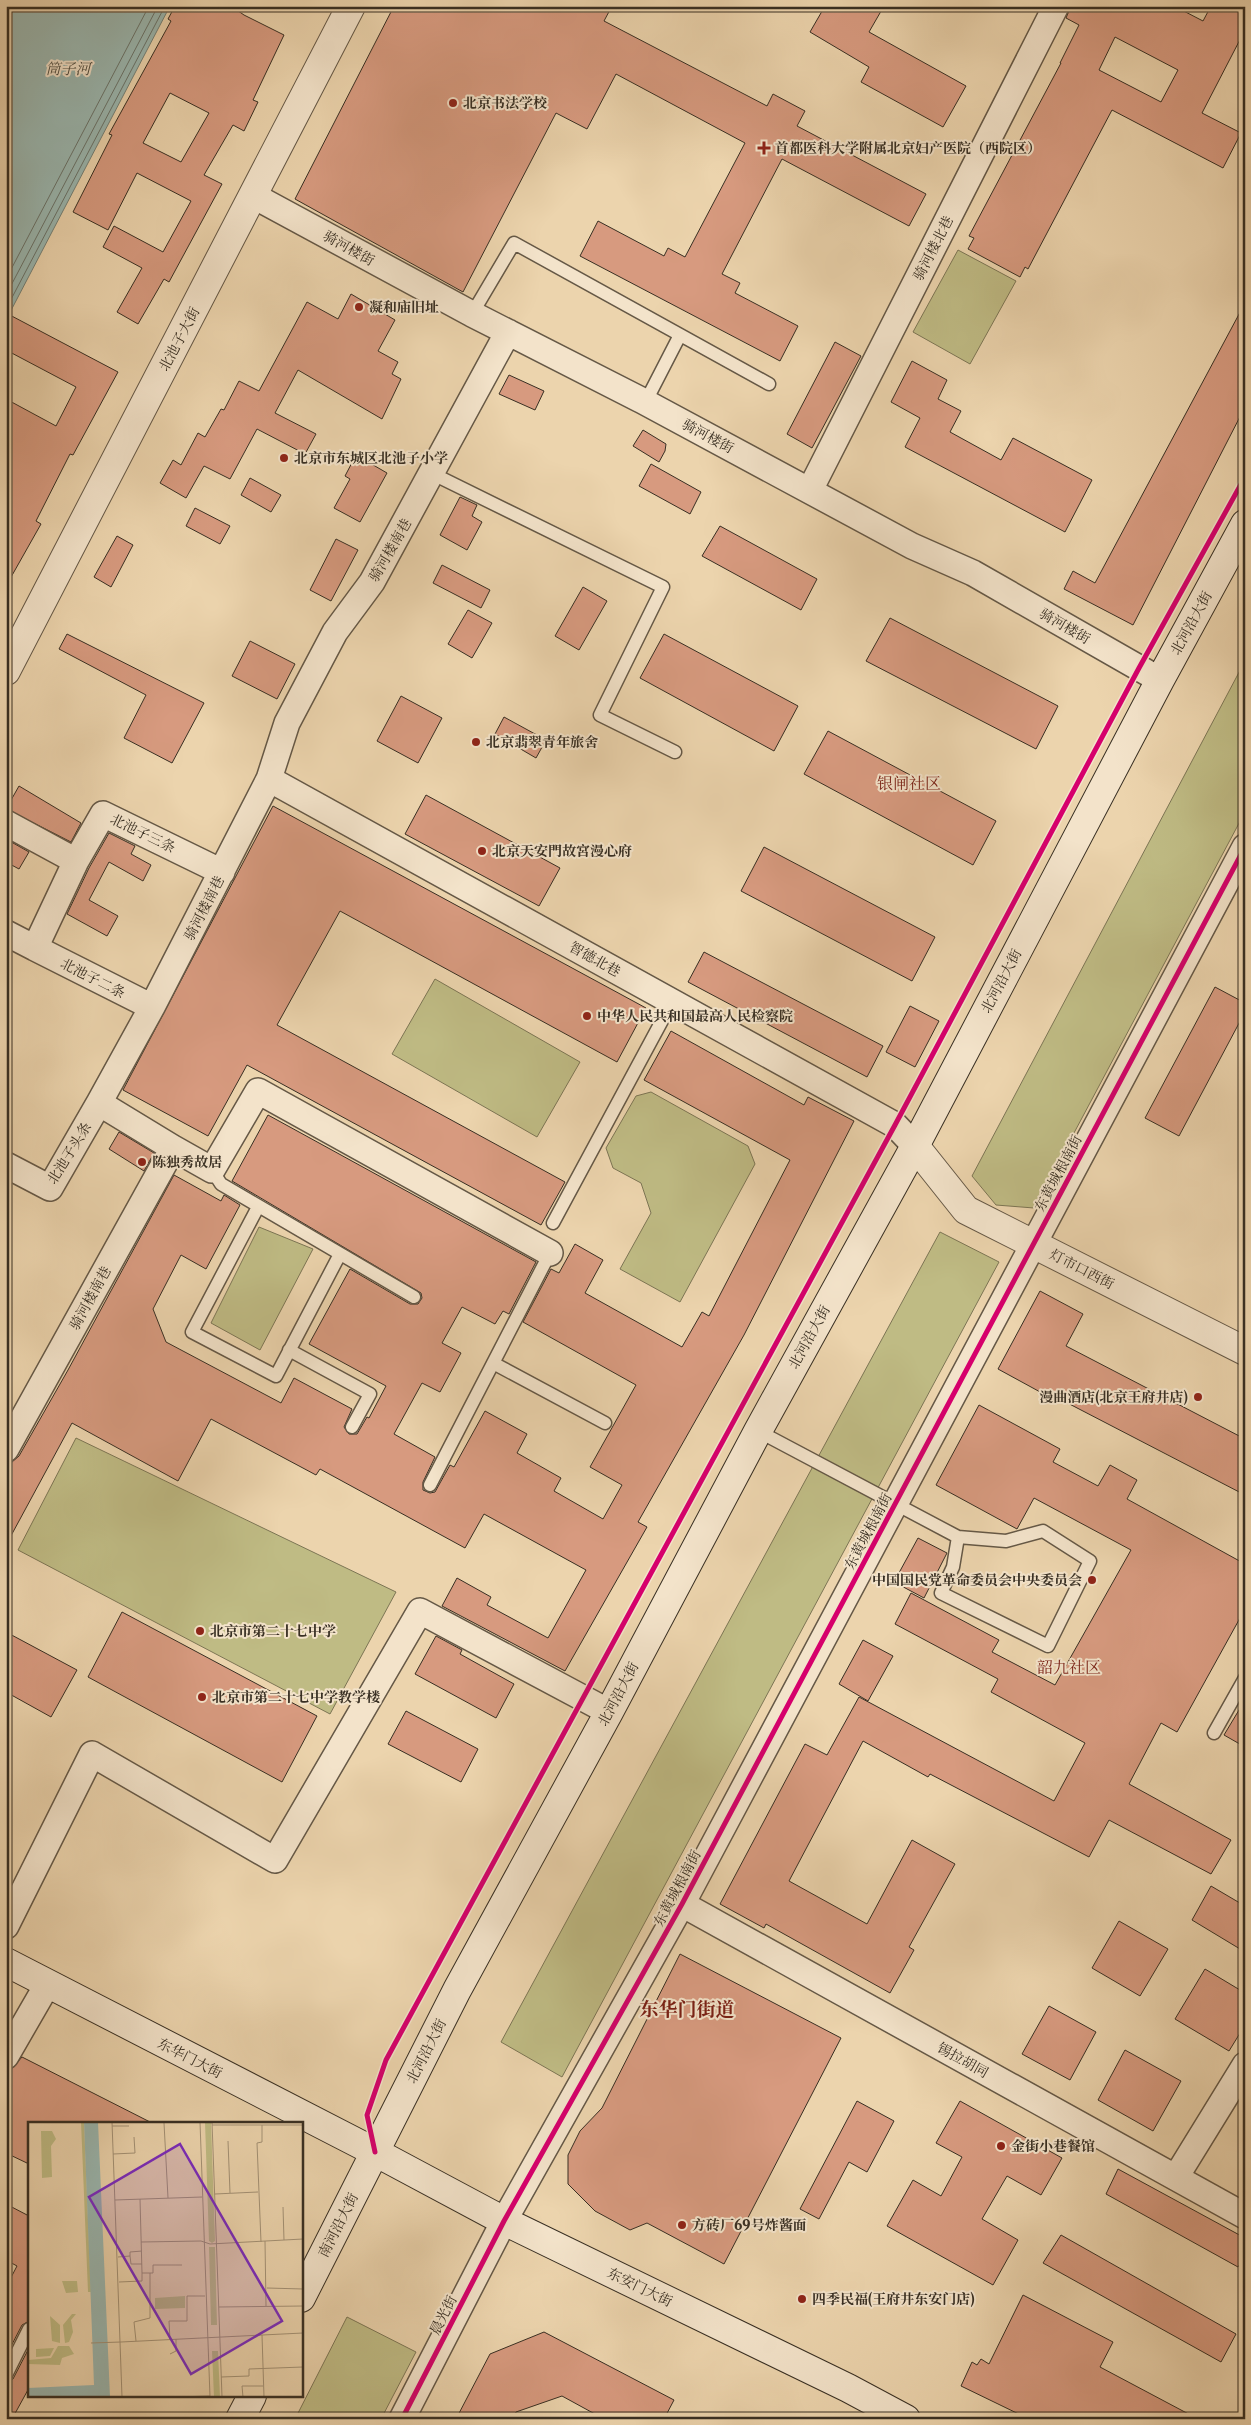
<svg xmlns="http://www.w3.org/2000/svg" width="1251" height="2425" font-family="'Libre Caslon Text','Noto Serif SC',serif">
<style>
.green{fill:#bfbb84;stroke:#7c7554}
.water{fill:#9ab7b0;stroke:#738178}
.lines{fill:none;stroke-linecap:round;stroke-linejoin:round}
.shore{stroke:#69736a;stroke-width:1}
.building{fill:#d79a7f;stroke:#382f23;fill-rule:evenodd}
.service-casing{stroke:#655846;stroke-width:15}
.minor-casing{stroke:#655846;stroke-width:28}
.tertiary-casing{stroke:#655846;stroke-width:30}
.secondary-casing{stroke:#382f23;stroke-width:30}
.service{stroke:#f3e3ca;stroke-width:12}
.minor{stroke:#f3e3ca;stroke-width:25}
.tertiary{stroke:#f3e3ca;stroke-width:28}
.secondary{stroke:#f3e3ca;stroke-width:28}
.cycleway-casing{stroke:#f3e3ca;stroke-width:8}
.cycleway{stroke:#d6006c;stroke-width:5}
.poi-dot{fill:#8f2418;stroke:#f3e3ca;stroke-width:2}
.labels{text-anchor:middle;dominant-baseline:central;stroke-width:4;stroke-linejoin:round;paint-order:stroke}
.poi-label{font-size:14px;font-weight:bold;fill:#382f23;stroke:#f3e3ca;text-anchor:start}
.street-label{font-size:14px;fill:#382f23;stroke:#f3e3ca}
.water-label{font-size:15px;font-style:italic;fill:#4c4a3f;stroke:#f3e3ca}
.quarter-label{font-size:16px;fill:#7a1f14;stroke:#f3e3ca}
.district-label{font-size:19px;font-weight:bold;fill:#7a1f14;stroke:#f3e3ca}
.inset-road{fill:none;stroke:#a49276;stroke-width:1}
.view{fill:#7b2cbf;fill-opacity:0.15;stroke:#7b2cbf;stroke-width:2.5}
.inset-edge{fill:none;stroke:#382f23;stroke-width:2.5}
</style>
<rect width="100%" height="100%" fill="#ecd4ad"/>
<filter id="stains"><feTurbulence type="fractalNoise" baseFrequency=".004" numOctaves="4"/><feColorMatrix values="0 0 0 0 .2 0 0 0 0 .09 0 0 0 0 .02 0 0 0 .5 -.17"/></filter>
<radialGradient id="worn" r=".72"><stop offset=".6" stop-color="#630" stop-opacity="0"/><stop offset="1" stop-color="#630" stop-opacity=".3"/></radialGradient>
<!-- green -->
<path class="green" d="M958,250L1016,281L970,364L913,332Z
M1245,661V812L1034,1208L996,1205L972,1176Z
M435,979L580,1062L537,1137L392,1054Z
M651,1092L748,1146L755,1164L680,1302L620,1269L651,1213L641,1183L613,1168L606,1148L636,1096Z
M259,1227L313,1249L260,1350L211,1323Z
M940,1232L999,1262L562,2077L501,2042Z
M76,1438L396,1592L330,1714L18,1550Z
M347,2317L416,2352L381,2419H295Z"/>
<!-- water -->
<path class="water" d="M6,6H170L6,320Z"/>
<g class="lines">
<!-- shore -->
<path class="shore" d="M6,279L149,6
M6,295L158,6
M6,309L165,6"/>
</g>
<!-- building -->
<path class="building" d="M175,6H231L244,15L284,35L253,100L258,102L244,131L233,125L204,175L222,184L169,282L164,279L138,324L117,312L142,268L103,247L114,226L163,252L191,201L137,173L108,230L73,212L112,135L109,134L171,21L168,19ZM170,93L209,113L181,162L143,143Z
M394,6H612L604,21L767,106L773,94L805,111L797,126L926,194L909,226L782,159L722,274L740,283L735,293L798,326L780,361L580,256L598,221L664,256L668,248L685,257L745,143L616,74L587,129L556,113L463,292L295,199Z
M825,6H884L869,32L966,86L943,127L861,82L869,67L810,32Z
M1071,6H1174L1203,21L1211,6H1245V30L1202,113L1241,133L1223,168L1112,110L1028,269L1025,267L1020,277L968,249L974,238L969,236L1061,63H1060L1079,25L1066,18ZM1115,37L1178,70L1161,102L1099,70Z
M351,294L395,320L378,351L398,362L392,374L401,379L382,419L298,370L275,413L316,434L305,454L257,429L230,479L204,466L186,498L160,483L173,460L181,465L198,433L205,437L221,409L224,410L239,381L259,391L307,302L338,319Z
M1245,303V407L1133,625L1064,589L1073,571L1095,583Z
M6,313L118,372L73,455L70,454L36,521L41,524L6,586V399L56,426L76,387L6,350Z
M835,342L861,356L812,448L787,434Z
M912,361L947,380L938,399L961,411L950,432L1001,460L1013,438L1092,480L1065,532L905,447L920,418L891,402Z
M509,375L544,391L535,410L499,394Z
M643,430L666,444L665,451L659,462L633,446Z
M356,455L387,473L360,522L334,508L350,479L345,476Z
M651,464L701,492L690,514L639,486Z
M250,478L281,495L271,512L241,495Z
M460,497L477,505L472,516L482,522L467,550L440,535Z
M195,508L230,526L220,544L186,526Z
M720,526L817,579L801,610L702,556Z
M117,536L133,545L111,587L94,577Z
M336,539L358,550L331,601L310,590Z
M442,565L490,590L481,608L433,583Z
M583,587L607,601L579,650L555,636Z
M468,610L492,623L472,658L448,644Z
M890,618L1058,706L1036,749L866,661Z
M67,634L204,703L172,763L124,738L146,695L59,649Z
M664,634L798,706L774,751L640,678Z
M250,641L295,664L277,699L232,676Z
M401,696L442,718L418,763L377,741Z
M504,717L546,740L536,758L495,734Z
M828,731L996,821L973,865L804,774Z
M19,786L81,823L71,842L6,809Z
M426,795L560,868L539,906L405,834Z
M273,806L646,1008L617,1062L340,911L277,1025L565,1182L541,1225L247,1065L208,1136L123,1090Z
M109,833L135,846L131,854L151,865L143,881L109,862L89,900L118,916L107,936L67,914L89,868Z
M6,839L29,852L19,869L6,862Z
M764,847L935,937L912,981L741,891Z
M704,952L883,1046L867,1077L688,982Z
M1215,987L1245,1003V1012L1179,1136L1145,1118Z
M910,1006L939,1021L915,1067L886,1052Z
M671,1031L804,1105L808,1097L854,1121L744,1335L638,1522L647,1527L565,1671L442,1606L457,1578L491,1597L487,1605L548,1638L586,1570L484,1514L465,1548L320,1469L316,1475L211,1419L178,1481L72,1423L6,1545V1472L12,1462L19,1456L68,1370L174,1175L221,1201L224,1195L240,1205L206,1269L181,1255L153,1309L166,1342L281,1403L294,1378L352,1409L344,1427L349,1434H357L367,1417L369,1418L386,1386L309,1344L350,1269L410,1304H418L422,1298L421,1293L232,1181L268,1115L536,1262L509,1314L503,1311L495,1324L462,1307L442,1343L461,1353L440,1392L422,1383L394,1434L435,1457L423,1482V1490L430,1493L435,1492L450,1465L454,1467L485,1411L527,1434L517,1453L561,1478L554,1491L603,1519L622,1485L590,1467L636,1385L523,1322L551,1269L559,1273L575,1244L603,1260L585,1293L682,1347L702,1312L709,1316L790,1160L644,1080Z
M119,1132L154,1153L144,1171L109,1149Z
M1040,1291L1083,1314L1066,1346L1245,1439V1495L1054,1396L1053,1399L998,1369Z
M979,1405L1060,1449L1053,1462L1098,1486L1110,1465L1137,1480L1127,1499L1245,1564V1609L1177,1732L1161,1723L1129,1784L1231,1840L1211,1874L1109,1820L1089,1857L930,1774L928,1777L863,1741L789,1881L867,1924L912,1840L955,1864L909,1947L914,1950L890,1993L766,1924L764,1928L720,1904L805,1744L827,1755L859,1697L1054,1801L1085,1743L991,1692L998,1679L895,1624L911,1593L999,1640L992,1652L1055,1685L1131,1550L1034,1498L1017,1529L936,1485Z
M918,1538L947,1553L924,1598L894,1582Z
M122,1612L317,1716L282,1782L88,1677Z
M6,1632L77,1670L51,1717L6,1692Z
M436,1636L462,1650L460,1654L514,1684L496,1718L415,1674Z
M863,1640L893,1656L868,1701L839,1684Z
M1245,1700V1747L1224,1735Z
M406,1711L478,1749L461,1782L388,1744Z
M1211,1886L1245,1906V1952L1192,1920Z
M1119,1921L1168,1949L1140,1996L1092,1968Z
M680,1954L841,2038L724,2264L647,2223L630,2230L595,2211L568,2184V2155L580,2131L602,2108Z
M1205,1969L1245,1993V2025L1229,2051L1175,2019Z
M1049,2006L1096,2032L1070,2080L1022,2054Z
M1125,2050L1181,2081L1153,2131L1098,2100Z
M22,2057L154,2124H29V2164L6,2153V2075Z
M857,2101L894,2121L867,2172L849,2162L819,2219L800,2209Z
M960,2101L1062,2158L1041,2195L1007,2176L982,2219L1018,2240L993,2285L887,2226L913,2180L941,2196L962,2157L936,2143Z
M1118,2169L1245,2238V2256L1238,2267L1106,2194Z
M6,2204L29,2216V2321L22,2325L6,2356V2287L17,2266L6,2260Z
M1061,2235L1236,2334L1221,2362L1043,2263Z
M1023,2295L1113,2342L1100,2367L1198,2419H1029L961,2386L972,2362L977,2365L981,2359L989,2364Z
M544,2332L674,2400L664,2419H604L562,2396L516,2412L513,2419H456L490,2354Z
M29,2348V2388L12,2419H6V2383L13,2379Z"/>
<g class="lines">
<!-- service casing -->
<g class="service-casing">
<path id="service" d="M472,314L514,243L769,384
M645,403L680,335
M433,474L663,587L600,715L675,752
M212,1170L221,1184L414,1297
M258,1207L192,1332L276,1376L340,1254
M553,1223L672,1002
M289,1350L370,1394L352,1427
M493,1363L605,1423
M758,1431L958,1537L953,1567L941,1593L1048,1646L1090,1561L1043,1531L1006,1541L958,1537
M430,1485L550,1253
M1214,1733L1245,1678
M6,2375L29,2329"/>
</g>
<!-- minor casing -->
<g class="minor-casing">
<path id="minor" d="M254,196L472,314L641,400L912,546L973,573L1160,680
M810,490L1056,6
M269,779L895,1125L915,1146
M6,823L76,861L103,814L222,872
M76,861L35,948L152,1007
M6,933L35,948
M173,1148L212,1170L258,1091L550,1253
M6,1165L50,1188L99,1103
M6,1449L173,1148L99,1103L152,1007L269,779L287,723L335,632L372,582L508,332
M682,1904L1245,2216
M6,1926L92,1754L275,1860L420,1611L609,1712
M6,2056L47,1985
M1176,2177L1245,2065
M402,2419L504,2221L682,1904L1245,847"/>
</g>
<!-- tertiary casing -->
<g class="tertiary-casing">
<path id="tertiary" d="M6,671L351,6
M915,1146L966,1210L1245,1351"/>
</g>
<!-- secondary casing -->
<g class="secondary-casing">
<path id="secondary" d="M6,1962L375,2152L504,2221L848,2388L906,2419
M301,2298L457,1990L609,1712L758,1431L915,1146L1160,680L1245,524
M240,2419L252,2396"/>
</g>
<!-- service -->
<use href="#service" class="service"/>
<!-- minor -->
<use href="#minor" class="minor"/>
<!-- tertiary -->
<use href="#tertiary" class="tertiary"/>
<!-- secondary -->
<use href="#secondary" class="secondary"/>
<!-- cycleway casing -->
<g class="cycleway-casing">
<path id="cycleway" d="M375,2152L367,2115L386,2060L895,1125L1139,668L1245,477
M402,2419L504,2221L682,1904L1245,847"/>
</g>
<!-- cycleway -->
<use href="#cycleway" class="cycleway"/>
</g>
<!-- markers -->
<g class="poi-dot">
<circle cx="453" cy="103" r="5"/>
<path d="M761.5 140.5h5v5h5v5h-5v5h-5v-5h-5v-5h5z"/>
<circle cx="359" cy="307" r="5"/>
<circle cx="284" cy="458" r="5"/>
<circle cx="476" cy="742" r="5"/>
<circle cx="482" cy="851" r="5"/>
<circle cx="587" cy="1016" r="5"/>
<circle cx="142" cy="1162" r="5"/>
<circle cx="1198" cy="1397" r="5"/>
<circle cx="1092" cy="1580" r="5"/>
<circle cx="200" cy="1631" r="5"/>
<circle cx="202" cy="1697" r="5"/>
<circle cx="1001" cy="2146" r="5"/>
<circle cx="682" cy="2225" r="5"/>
<circle cx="802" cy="2299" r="5"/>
</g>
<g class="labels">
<!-- poi labels -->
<g class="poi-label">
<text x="463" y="103">北京书法学校</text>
<text x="775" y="148">首都医科大学附属北京妇产医院（西院区）</text>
<text x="369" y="307">凝和庙旧址</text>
<text x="294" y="458">北京市东城区北池子小学</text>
<text x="486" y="742">北京翡翠青年旅舍</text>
<text x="492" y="851">北京天安門故宮漫心府</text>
<text x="597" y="1016">中华人民共和国最高人民检察院</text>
<text x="152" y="1162">陈独秀故居</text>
<text x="1188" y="1397" text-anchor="end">漫曲酒店(北京王府井店)</text>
<text x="1082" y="1580" text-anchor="end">中国国民党革命委员会中央委员会</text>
<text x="210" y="1631">北京市第二十七中学</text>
<text x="212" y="1697">北京市第二十七中学教学楼</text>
<text x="1011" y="2146">金街小巷餐馆</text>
<text x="692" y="2225">方砖厂69号炸酱面</text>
<text x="812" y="2299">四季民福(王府井东安门店)</text>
</g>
<!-- street labels -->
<g class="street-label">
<text transform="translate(349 248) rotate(29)">骑河楼街</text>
<text transform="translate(933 248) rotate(-63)">骑河楼北巷</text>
<text transform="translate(179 339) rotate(-62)">北池子大街</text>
<text transform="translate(708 436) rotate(28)">骑河楼街</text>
<text transform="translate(390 550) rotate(-60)">骑河楼南巷</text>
<text transform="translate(1191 623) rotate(-61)">北河沿大街</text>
<text transform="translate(1065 626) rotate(30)">骑河楼街</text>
<text transform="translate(143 833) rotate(26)">北池子三条</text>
<text transform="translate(204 908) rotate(-63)">骑河楼南巷</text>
<text transform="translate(595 959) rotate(29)">智德北巷</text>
<text transform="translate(93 978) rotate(27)">北池子二条</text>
<text transform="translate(1001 981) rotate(-62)">北河沿大街</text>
<text transform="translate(69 1153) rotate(-58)">北池子头条</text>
<text transform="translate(1058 1173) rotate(-62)">东黄城根南街</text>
<text transform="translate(1082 1269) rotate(27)">灯市口西街</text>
<text transform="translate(90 1298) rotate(-61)">骑河楼南巷</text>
<text transform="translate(809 1337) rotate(-61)">北河沿大街</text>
<text transform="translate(868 1531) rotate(-62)">东黄城根南街</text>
<text transform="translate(618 1694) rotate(-62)">北河沿大街</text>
<text transform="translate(677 1888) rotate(-62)">东黄城根南街</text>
<text transform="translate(426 2051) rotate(-63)">北河沿大街</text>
<text transform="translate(190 2058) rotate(27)">东华门大街</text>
<text transform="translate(963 2060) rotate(29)">锡拉胡同</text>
<text transform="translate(338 2225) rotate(-63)">南河沿大街</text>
<text transform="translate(640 2287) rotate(26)">东安门大街</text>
<text transform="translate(443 2315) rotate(-63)">晨光街</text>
</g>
<!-- water labels -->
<g class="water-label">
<text x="68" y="68">筒子河</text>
</g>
<!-- quarter labels -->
<g class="quarter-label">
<text x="909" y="783">银闸社区</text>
<text x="1069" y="1667">韶九社区</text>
</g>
<!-- district labels -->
<g class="district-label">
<text x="687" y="2009">东华门街道</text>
</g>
</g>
<!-- overview -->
<g transform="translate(28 2122)">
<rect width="275" height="275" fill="#ecd4ad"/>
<path d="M53,0H56L63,170H60ZM177,0H183L187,119L184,121L181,119ZM13,9H24L28,17L23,24L24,55L14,56ZM181,125H187L189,203H183ZM34,159H49L50,170L38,171ZM157,174V186L127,187V176ZM44,192H48L43,198L45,210L41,220L37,221L35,203ZM22,194L32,203V221L24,219ZM30,224H41L46,232L34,236L32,243L0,242V238L23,236ZM26,226L22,234L8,235V227ZM184,229H190L192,275H186Z" fill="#bfbb84"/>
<path d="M56,0H70L82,275H0V266L66,263Z" fill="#9ab7b0"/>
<path class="inset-road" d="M84,0L94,275M121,0H148M172,0L182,275M184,0L194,275M136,1L140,76M184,3H275M84,4H101M200,19L202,71M85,32L107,31L106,15M187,72L230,70M87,78L174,75M255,85L256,118M237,119L238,184M113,120L173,119L182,122L275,117M233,120L229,21L234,20V3M102,134L103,142H114M90,135L102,134V130L114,129M122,151H125V143H154M91,160L114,159V151M239,166L275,167M191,185L275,184M234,213L236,275M142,218L141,199H159V174H177M108,219L106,200L122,196V151H114L112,77M93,220L275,211M63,221L93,220M142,232L148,229V217M193,255L221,254V247L275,245M148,275L182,274M215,275L214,264H235"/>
<path class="view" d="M152,22L254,199L163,252L61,75Z"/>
<rect width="275" height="275" class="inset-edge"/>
</g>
<!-- margin -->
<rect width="1251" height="2425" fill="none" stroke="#ecd4ad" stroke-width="25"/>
<rect x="8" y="8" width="1236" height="2410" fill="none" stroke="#382f23" stroke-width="2.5"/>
<rect x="12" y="12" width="1226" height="2400" fill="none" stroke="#382f23"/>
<rect width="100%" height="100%" filter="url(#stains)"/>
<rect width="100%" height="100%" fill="url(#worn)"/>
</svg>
